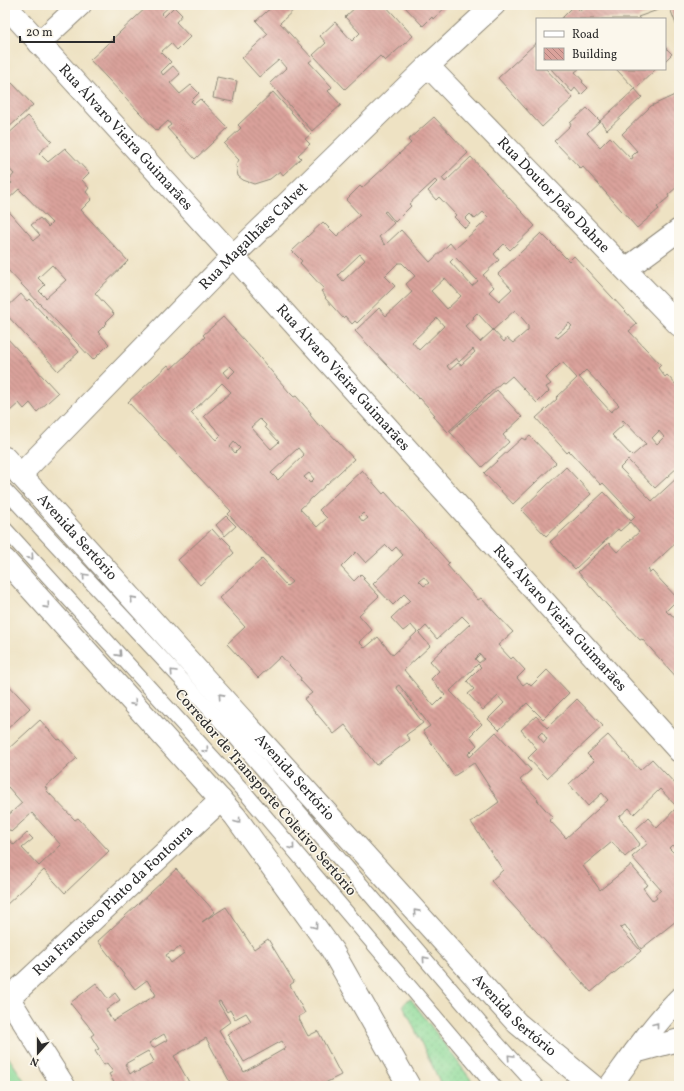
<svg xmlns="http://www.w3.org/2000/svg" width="684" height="1091" font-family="Vollkorn,serif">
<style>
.grass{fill:url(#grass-dots);stroke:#5c8262}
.park{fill:#8cda98;stroke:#5c8262}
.building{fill:url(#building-back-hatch);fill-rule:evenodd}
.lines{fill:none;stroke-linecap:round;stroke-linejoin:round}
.service-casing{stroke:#8c8677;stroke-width:16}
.minor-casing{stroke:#8c8677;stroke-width:24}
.tertiary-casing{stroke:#8c8677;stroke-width:24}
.primary-casing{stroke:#8c8677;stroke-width:24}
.service{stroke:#fff;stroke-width:14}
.minor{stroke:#fff;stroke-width:22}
.tertiary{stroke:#fff;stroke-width:22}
.primary{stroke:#fff;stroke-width:22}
.oneway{stroke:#a0a0a0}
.labels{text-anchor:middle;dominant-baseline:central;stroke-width:3;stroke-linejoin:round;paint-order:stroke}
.street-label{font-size:15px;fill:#2b2b2b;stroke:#fbf7ec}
</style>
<defs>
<pattern id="grass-dots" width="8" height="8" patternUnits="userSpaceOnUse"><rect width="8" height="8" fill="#8cda98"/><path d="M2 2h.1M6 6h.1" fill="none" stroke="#79bb83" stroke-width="1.8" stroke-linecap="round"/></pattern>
<pattern id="building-back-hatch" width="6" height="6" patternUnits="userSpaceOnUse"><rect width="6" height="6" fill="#daa29b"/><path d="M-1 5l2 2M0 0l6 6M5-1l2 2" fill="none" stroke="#b1847f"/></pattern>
</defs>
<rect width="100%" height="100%" fill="#fbf7ec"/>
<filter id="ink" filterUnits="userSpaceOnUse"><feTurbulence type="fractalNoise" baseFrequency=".025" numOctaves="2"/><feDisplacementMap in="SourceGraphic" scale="8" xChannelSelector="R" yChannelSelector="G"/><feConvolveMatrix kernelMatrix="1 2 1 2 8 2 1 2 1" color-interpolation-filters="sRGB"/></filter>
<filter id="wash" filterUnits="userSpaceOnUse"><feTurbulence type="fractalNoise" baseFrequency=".012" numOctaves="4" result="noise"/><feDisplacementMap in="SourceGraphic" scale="16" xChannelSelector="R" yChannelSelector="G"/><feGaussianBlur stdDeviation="0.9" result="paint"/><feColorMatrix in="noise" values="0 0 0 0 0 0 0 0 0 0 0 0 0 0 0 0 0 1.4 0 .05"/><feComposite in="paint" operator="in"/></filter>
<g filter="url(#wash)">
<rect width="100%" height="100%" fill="#eee2c3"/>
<!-- grass -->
<path class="grass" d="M410,998L475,1085L473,1086H442L403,1005Z"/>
<!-- park -->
<path class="park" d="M5,1052L28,1086H5Z"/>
<g id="blocks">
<!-- building -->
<path class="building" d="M149,5H171L161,14L164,17L174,7L182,15L176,22L190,37L177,50L171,43L161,52L171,62L161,72L163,75L173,66L180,74L170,83L180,94L191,85L199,93L191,101L194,104L200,99L228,128L195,159L167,128L171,125L168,121L157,131L90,60Z
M274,5H299L280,23L313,59L309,62L332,87L328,91L341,105L312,131L270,83L286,68L279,60L259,77L242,58L268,34L256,21Z
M358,5H385L413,36L385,61L380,56L345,89L313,55L326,43L320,36L335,22L352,41L360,33L345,17Z
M403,5H448L433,19L432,17L423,26Z
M575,5L580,11L587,5H675L678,12H679V32L669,6L638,17L640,19H561Z
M537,42V69H546L573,98L542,127L498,78Z
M665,47L672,54L665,61Z
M551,69H579L575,72L583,81L582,82L588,88L581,95L575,88L572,92Z
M616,69H656L635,89L642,97L607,130L600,121L587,133L600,147L610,137L631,159L633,158L632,156L637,151L622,134L651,106L679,93V185L668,195L669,197L657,207L659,209L637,228L583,167L581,169L554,141L571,125L570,123L587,108L600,121L635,89Z
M217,77L237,81L233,102L213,98Z
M12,83L33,105L5,131V89Z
M273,92L311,134L305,139L310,144L298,155L301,158L283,175L280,171L270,179L254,184L243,180L238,176L236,165L239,160L224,144L241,128L238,125Z
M28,116L52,141L39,153L48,162L65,148L89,173L82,180L89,188L86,192L92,199L81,210L128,261L95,293L114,314L106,322L107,323L98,332L109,344L93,360L5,267L8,264L5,261V207L34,240L40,235L31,225L40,218L48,227L52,223L19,189L5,202V189L12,183L9,180L14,174L5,164V137ZM52,265L66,280L46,298L39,291L45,285L38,278Z
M434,117L468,153L442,178L445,182L471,157L535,226L510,250L504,244L494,254L499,260L483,275L494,287L489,292L499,301L512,289L498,274L541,233L569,261L574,256L637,324L629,331L661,365L658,368L665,377L667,375L679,388V466L655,488L628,460L620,468L652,501L679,476V540L648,569L650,573L652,571L678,599L666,611L669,614L670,613L678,622L679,621V680L642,639L640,640L608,606L578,572L609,543L617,552L639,532L630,522L620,531L618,529L575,569L550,542L604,492L631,521L635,517L603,483L601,485L569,451L567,453L536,418L557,399L556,398L577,378L563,363L560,364L546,378L551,384L546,387L549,391L537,403L512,376L504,383L502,382L448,432L433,416L435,415L420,398L419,399L355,331L379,308L386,316L412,292L406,284L415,276L402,263H398L385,276L395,286L357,323L355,321L352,324L345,316L343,318L325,298L326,297L321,291L324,289L300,263L302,261L292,251L323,222L337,236L360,215L346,200L360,186L362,188L411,143L408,140ZM435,180L437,182L428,191L436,200L439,197L456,215L454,217L465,228L470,224L465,219L470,214L475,219L483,212L489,218L455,249L450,243L430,262L401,230L385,245L379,237L394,223L384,212L386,211L395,222L411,206L409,204ZM360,254L365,260L343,281L338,275ZM455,257L478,281L472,286L450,262ZM445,278L461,296L447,309L431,291ZM515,310L528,325V330L513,343L507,338L504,342L493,330L480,342L465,326L474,318L473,317L477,313L493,330ZM437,318L444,326L419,350L412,342ZM569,323L572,326L558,338L555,336ZM473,349L475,352L461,365L458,363L450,370L447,366L456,358L459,362ZM586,370L619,405L611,412L579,377ZM623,420L646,444L632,456L612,435L624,424L622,421ZM659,431L664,437L657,444L652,438Z
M21,294L27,301L29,299L79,352L58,371L5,313V309Z
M223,317L255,352L289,392L294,397L296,396L311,413L310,415L320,427L322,425L354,459L300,509L317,527L327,518L319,510L362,470L383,494L385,492L449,563L447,565L478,600L481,598L513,632L498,645L511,659L513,657L525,670L517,678L523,685L527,682L531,686L547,670L569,693L543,719L527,703L499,730L488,719L504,703L498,696L483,710L468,694L474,689L467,681L481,667L478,664L450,691L482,724L470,736L477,745L468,754L470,757L496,732L531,770L520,780L538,799L537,800L553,818L549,820L566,838L608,800L602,793L588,806L569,784L594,761L587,754L608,735L640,770L652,759L679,788V850L678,851L672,845L669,848L676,855L679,852V920L677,922L676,921L641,949L625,925L620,928L641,951L591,992L491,881L503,870L471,822L499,802L474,763L454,776L423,731L430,726L399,685L396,687L423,723L406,735L410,740L376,765L345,725L334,734L304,699L312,693L300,680L301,678L281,656L258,678L227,644L245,627L219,598L262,559L287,586L292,582L228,514L231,511L128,402L168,365L171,369L205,337L203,335ZM230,366L235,371L228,378L223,372ZM222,383L231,392L204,416L221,435L216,440L191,413ZM260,419L266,425L265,427L279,442L271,449L251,427ZM234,442L240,448L235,453L230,447ZM298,448L304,455L278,480L271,473ZM309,473L314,479L310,483L304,477ZM363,513L368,518L363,522L359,517ZM386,545L392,551L396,547L403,555L373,584L393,605L404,594L410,600L391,618L403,631L411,625L417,632L393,655L378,637L365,648L359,642L372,630L359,615L379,596L363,579L365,578L361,574L354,581L341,567L356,552L366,563ZM424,577L429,583L424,586L419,581ZM462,616L470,624L430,661L439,671L431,679L445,695L434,706L404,670L430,646L419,633L426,626L437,639ZM480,654L484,659L479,663L475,659ZM660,789L677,807L657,828L648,818L636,829L648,843L632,857L661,890L655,895L657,898L653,901L643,888L648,885L631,865L600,890L583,866L612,842L625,857L640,844L619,817L629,808L634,814Z
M6,337L58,393L37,412L30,403L24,409L19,403L10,411L5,406V338Z
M497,390L522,417L503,435L509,442L482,467L450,432Z
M530,436L556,463L513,504L484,473L522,438L525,440Z
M566,467L591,494L546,536L521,510Z
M226,516L236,526L225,536L216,525Z
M212,529L221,539L222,537L231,546L230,548L234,553L200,585L178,560Z
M5,681L30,708L5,731Z
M577,699L603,726L547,778L528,758L537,749L521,730L536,716L547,728ZM542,732L547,739L544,743L538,736Z
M40,720L58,740L60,739L77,758L45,787L47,788L46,790L75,820L78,818L109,851L65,893L44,870L5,906V835L14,845L27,833L33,839L22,848L39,866L61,845L32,813L11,832L5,825V818L22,803L8,787L5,790V750L6,751Z
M176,869L215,912L202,922L226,907L254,949L268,939L294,982L290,985L305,1013L298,1017L308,1036L318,1031L341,1075L319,1086H232L206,1038L174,1056L189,1082H187L189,1086H116L109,1074L113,1072L107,1063L104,1065L95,1051L99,1049L91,1036L94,1034L87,1024L70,1003L96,983L108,999L115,993L120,1000L106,1010L113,1021L156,995L147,980L135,989L98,941ZM180,947L184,953L171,963L166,955L172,951L173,952ZM220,1001L227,1012L230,1010L235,1019L246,1013L251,1021L227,1034L244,1062L282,1041L286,1048L244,1072L219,1030L230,1022L218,1002ZM164,1034L167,1040L153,1048L149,1043ZM148,1051L154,1061L151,1063L152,1064L135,1073L134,1071L130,1074L125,1064Z"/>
</g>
</g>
<g filter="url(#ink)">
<use href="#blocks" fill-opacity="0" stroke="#8c8677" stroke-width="1"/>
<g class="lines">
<!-- service casing -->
<g class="service-casing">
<path id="service" d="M5,490L235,737L497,1043L536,1086
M5,529L248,796L494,1086"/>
</g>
<!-- minor casing -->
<g class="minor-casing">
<g id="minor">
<path id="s1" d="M5,5L233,256L679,751"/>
<path d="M39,43L80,5"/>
<path id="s2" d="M428,66L679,325"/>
<path d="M626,269L679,230"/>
<path id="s3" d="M20,475L233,256L428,66L494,5"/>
<path d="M9,999L64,1086"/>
</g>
</g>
<!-- tertiary casing -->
<g class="tertiary-casing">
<g id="tertiary">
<path id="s4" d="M5,1002L221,800"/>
<path d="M635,1052L679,1040"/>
<path d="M610,1086C632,1056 653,1025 679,999"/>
</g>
</g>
<!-- primary casing -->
<g class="primary-casing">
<g id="primary">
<path id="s5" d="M5,458L517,1023L593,1086"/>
<path d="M5,560L235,816L332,950L409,1086"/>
</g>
</g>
<!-- service -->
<use href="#service" class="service"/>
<!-- minor -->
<use href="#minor" class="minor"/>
<!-- tertiary -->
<use href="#tertiary" class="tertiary"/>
<!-- primary -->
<use href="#primary" class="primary"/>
</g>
<!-- one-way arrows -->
<defs><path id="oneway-chevron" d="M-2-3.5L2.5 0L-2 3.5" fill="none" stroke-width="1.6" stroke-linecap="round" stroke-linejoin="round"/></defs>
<g class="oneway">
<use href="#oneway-chevron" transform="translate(31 557) rotate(48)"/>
<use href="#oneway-chevron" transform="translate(85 576) rotate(-133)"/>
<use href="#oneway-chevron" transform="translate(133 599) rotate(-132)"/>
<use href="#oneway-chevron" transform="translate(47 606) rotate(48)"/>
<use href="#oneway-chevron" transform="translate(119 654) rotate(48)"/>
<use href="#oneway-chevron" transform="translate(173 672) rotate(-133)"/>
<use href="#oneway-chevron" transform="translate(221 696) rotate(-132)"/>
<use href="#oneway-chevron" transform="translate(134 703) rotate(48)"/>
<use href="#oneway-chevron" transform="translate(206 750) rotate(48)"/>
<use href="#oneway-chevron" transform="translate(238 821) rotate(54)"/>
<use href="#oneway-chevron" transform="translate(292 847) rotate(50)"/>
<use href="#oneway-chevron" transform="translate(416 912) rotate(-132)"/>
<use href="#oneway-chevron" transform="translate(315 926) rotate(54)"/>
<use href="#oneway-chevron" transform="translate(425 959) rotate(-131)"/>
<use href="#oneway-chevron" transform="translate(656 1025) rotate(-52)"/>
<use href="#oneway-chevron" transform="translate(510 1057) rotate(-133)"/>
</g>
</g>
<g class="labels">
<!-- street labels -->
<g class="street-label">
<text stroke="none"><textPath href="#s1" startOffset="179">Rua Álvaro Vieira Guimarães</textPath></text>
<text stroke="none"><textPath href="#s2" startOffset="180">Rua Doutor João Dahne</textPath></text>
<text stroke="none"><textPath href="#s3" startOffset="334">Rua Magalhães Calvet</textPath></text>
<text stroke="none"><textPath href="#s1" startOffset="503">Rua Álvaro Vieira Guimarães</textPath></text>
<text stroke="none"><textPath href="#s5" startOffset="107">Avenida Sertório</textPath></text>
<text stroke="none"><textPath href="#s1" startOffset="827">Rua Álvaro Vieira Guimarães</textPath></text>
<text stroke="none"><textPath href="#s5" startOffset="431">Avenida Sertório</textPath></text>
<text transform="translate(265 793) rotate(49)">Corredor de Transporte Coletivo Sertório</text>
<text stroke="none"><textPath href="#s4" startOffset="148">Rua Francisco Pinto da Fontoura</textPath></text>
<text stroke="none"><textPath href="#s5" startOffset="755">Avenida Sertório</textPath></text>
</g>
</g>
<!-- margin -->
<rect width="684" height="1091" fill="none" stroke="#fbf7ec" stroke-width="20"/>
<!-- legend -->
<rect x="536" y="18" width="130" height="52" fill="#fbf7ec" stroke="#a8a59f"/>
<rect x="544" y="31" width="20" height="6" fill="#ffffff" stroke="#a8a59f"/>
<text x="572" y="38" font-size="12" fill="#2b2b2b">Road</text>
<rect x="544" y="48" width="20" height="12" fill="url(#building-back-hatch)" stroke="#a8a59f"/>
<text x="572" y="58" font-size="12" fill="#2b2b2b">Building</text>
<!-- north arrow -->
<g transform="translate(38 1053) rotate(201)" stroke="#fbf7ec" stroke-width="3" paint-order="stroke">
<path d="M0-3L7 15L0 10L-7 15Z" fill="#2b2b2b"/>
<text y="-6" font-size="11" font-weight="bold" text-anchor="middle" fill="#2b2b2b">N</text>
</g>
<!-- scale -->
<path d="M20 36v6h94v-6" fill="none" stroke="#2b2b2b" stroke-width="2"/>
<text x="26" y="36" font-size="12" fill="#2b2b2b" stroke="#fbf7ec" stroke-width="3" paint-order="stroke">20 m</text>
</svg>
